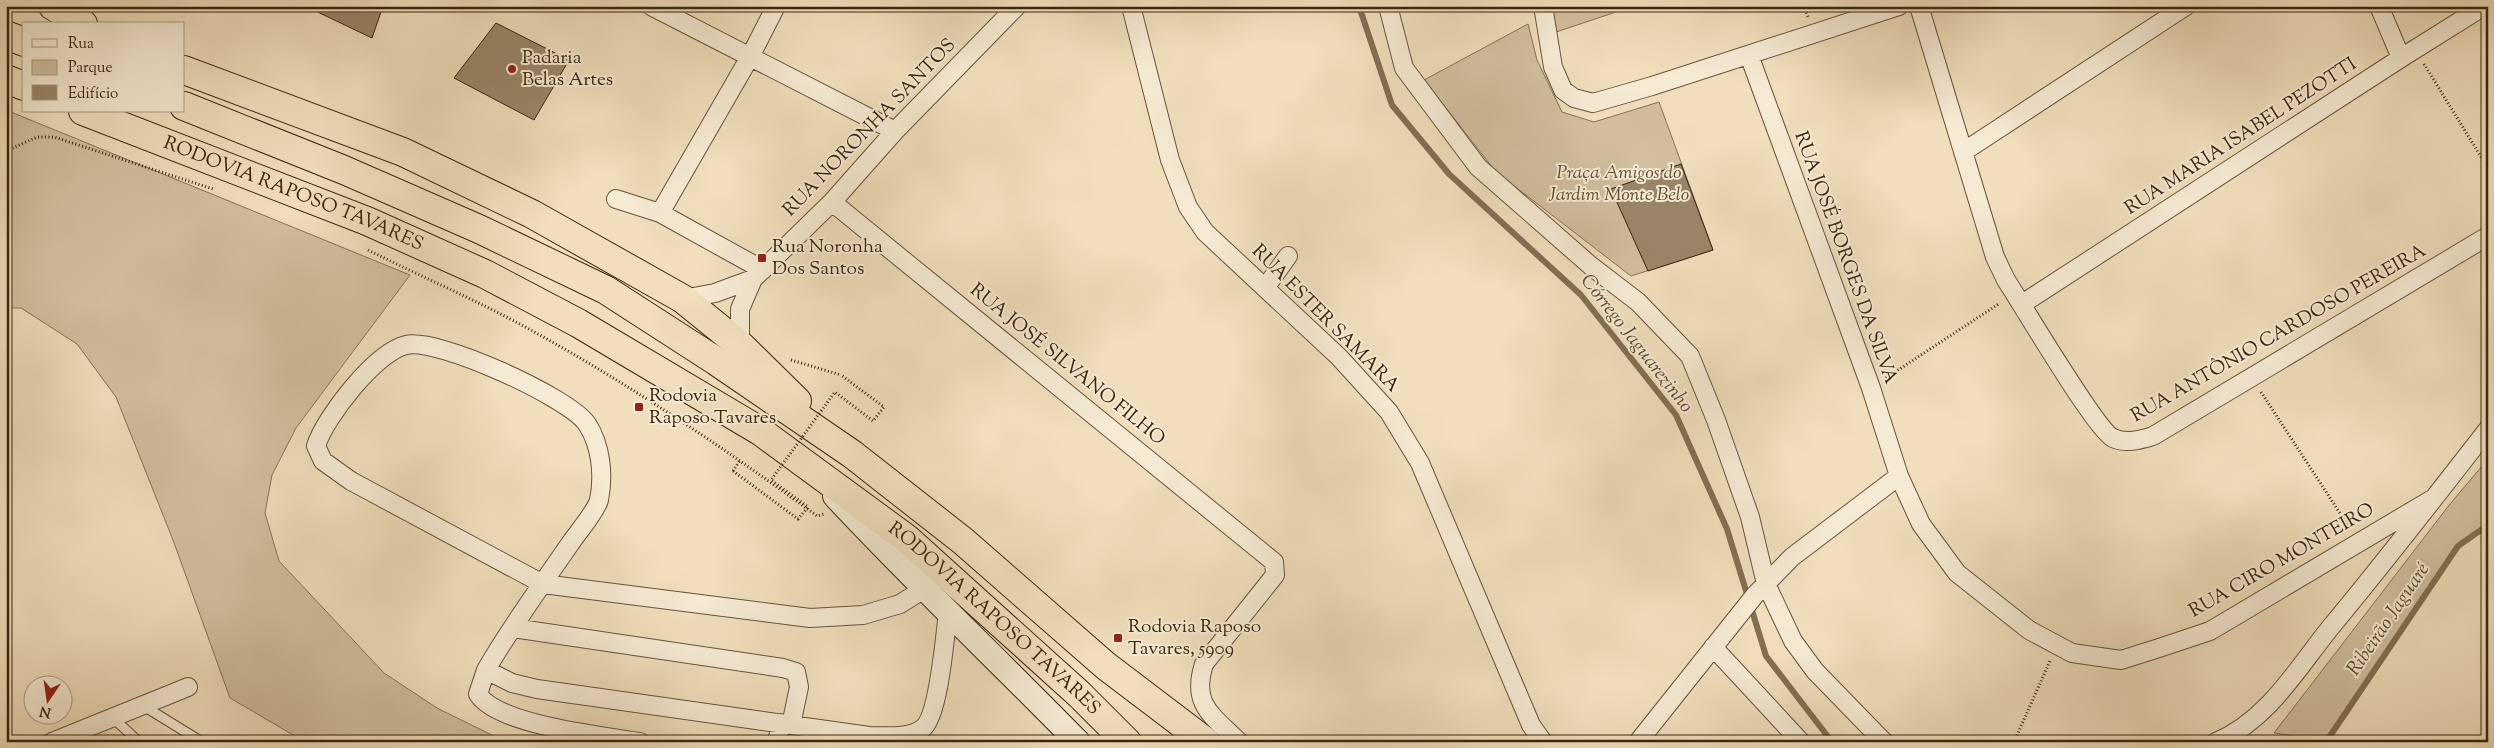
<svg xmlns="http://www.w3.org/2000/svg" width="2494" height="748" font-family="'Sorts Mill Goudy',serif">
<style>
.green{fill:#d1bf9f;stroke:#867257}
.lines{fill:none;stroke-linecap:round;stroke-linejoin:round}
.stream{stroke:#826f53;stroke-width:6}
.building{fill:#998669;stroke:#3a260f}
.lane-casing{stroke:#68543a;stroke-width:11}
.street-casing{stroke:#68543a;stroke-width:20}
.secondary-casing{stroke:#3a260f;stroke-width:26}
.highway-casing{stroke:#3a260f;stroke-width:30}
.path{stroke:#3a260f;stroke-width:3;stroke-dasharray:1 2.5;stroke-linecap:butt}
.lane{stroke:#f5ead3;stroke-width:9}
.street{stroke:#f5ead3;stroke-width:18}
.secondary{stroke:#f5ead3;stroke-width:24}
.highway{stroke:#f0debc;stroke-width:28}
.path-bridge{stroke:#3a260f;stroke-width:3;stroke-dasharray:1 2.5;stroke-linecap:butt}
.poi-dot{fill:#8f2418;stroke:#f5ead3;stroke-width:2}
.labels{text-anchor:middle;dominant-baseline:central;stroke-width:4;stroke-linejoin:round;paint-order:stroke}
.poi-label{font-size:19px;fill:#3a260f;stroke:#f5ead3;text-anchor:start}
.street-label{font-size:19px;fill:#3a260f;stroke:#f5ead3}
.park-label{font-size:19px;font-style:italic;fill:#604c33;stroke:#f5ead3}
.water-label{font-size:20px;font-style:italic;fill:#5e4a31;stroke:#f5ead3}
</style>
<rect width="100%" height="100%" fill="#f0debc"/>
<filter id="stains"><feTurbulence type="fractalNoise" baseFrequency=".004" numOctaves="4"/><feColorMatrix values="0 0 0 0 .2 0 0 0 0 .09 0 0 0 0 .02 0 0 0 .5 -.17"/></filter>
<radialGradient id="worn" r=".72"><stop offset=".6" stop-color="#630" stop-opacity="0"/><stop offset="1" stop-color="#630" stop-opacity=".3"/></radialGradient>
<!-- green -->
<path class="green" d="M1550,6H1634L1553,33Z
M1528,24L1537,60L1562,112L1594,122L1659,102L1713,250L1631,276L1496,172L1424,80Z
M6,110L410,275L296,428L272,475L265,513L279,561L384,673L437,708L506,742H305L230,698L173,540L116,397L77,344L21,308H6Z
M2488,459V525L2458,546L2326,741L2274,733L2450,504Z"/>
<g class="lines">
<!-- stream -->
<path class="stream" d="M1359,6L1392,105L1449,174L1581,295L1676,415L1727,529L1766,656L1832,742
M2326,742L2458,546L2488,525"/>
</g>
<!-- building -->
<path class="building" d="M305,6H383L372,38Z
M496,23L569,60L534,120L454,78Z
M1681,164L1713,250L1648,271L1611,189Z"/>
<g class="lines">
<!-- lane casing -->
<g class="lane-casing">
<path id="lane" d="M142,705L202,742
M112,717L139,742"/>
</g>
<!-- street casing -->
<g class="street-casing">
<path id="street" d="M651,6L895,131
M1131,6L1170,160L1188,207L1205,232L1339,357L1389,412L1420,463L1531,725L1543,742
M1388,6L1404,68L1478,167L1591,266L1638,302L1690,356L1716,420L1750,517L1766,584L1793,641L1815,671L1884,742
M1543,6L1553,67L1563,90L1574,98L1593,103L1652,86L1899,6
M1919,6L1995,257L2006,280C2022,304 2096,430 2113,438C2126,444 2140,440 2153,436L2488,236
M2379,6L2401,58
M1749,55L1871,388L1899,476L1921,524L1957,573L2029,630L2072,653L2121,660L2159,648L2210,631L2434,498
M1963,152L2186,6
M616,199L660,213L763,270
M832,202L1274,562L1275,575L1204,664C1191,705 1212,715 1239,742
M660,213L751,55L776,6
M1265,288L1288,256
M683,299L715,293L753,279
M2022,304L2401,58L2484,6
M740,345V309L753,279L832,202L895,131L1017,6
M924,589L900,604L863,615L810,618L543,584L351,481L323,461L316,446C325,417 376,352 406,345C437,337 570,398 587,424C601,445 604,475 599,500C596,511 579,531 572,541C543,583 512,625 486,670L512,683L537,689L869,736C885,736 909,739 923,728C939,715 945,635 948,612
M513,628L783,668L796,672L799,687L791,725
M1713,647L1801,742
M486,670L478,694C497,725 603,736 640,742
M52,742L188,687
M777,742L781,723
M1638,742L1755,595L1792,557L1899,476
M2216,742C2267,721 2297,669 2330,628C2384,563 2436,496 2488,429"/>
</g>
<!-- secondary casing -->
<g class="secondary-casing">
<path id="secondary" d="M835,496C913,580 997,659 1078,742"/>
</g>
<!-- highway casing -->
<g class="highway-casing">
<g id="highway">
<path d="M53,6L83,24"/>
<path d="M6,35L24,42"/>
<path d="M184,70L403,152L532,214L683,299L740,345L797,401"/>
<path d="M6,79L24,86"/>
<path d="M184,106L344,170L479,229L606,290L716,361L852,454L963,541L1106,666L1206,742"/>
<path id="s1" d="M83,111L367,221L485,274L578,323L760,431L906,538L1079,694L1127,742"/>
</g>
</g>
<!-- path -->
<path class="path" d="M1804,6L1808,17
M2424,64L2488,168
M6,151L37,137H54L213,189
M368,250C424,278 483,303 538,334C635,388 727,450 817,516L824,514
M791,360L841,375
M1886,378L2000,303
M2261,392L2349,527
M733,471L740,460
M2014,742L2050,661"/>
<!-- lane -->
<use href="#lane" class="lane"/>
<!-- street -->
<use href="#street" class="street"/>
<!-- secondary -->
<use href="#secondary" class="secondary"/>
<!-- highway -->
<use href="#highway" class="highway"/>
<!-- path-bridge -->
<path class="path-bridge" d="M733,471L798,519L808,507L771,480L835,392L873,421L884,407L841,375"/>
</g>
<!-- markers -->
<g class="poi-dot">
<circle cx="512" cy="69" r="5"/>
<rect x="757" y="253" width="10" height="10" rx="2.5"/>
<rect x="634" y="402" width="10" height="10" rx="2.5"/>
<rect x="1113" y="633" width="10" height="10" rx="2.5"/>
</g>
<g class="labels">
<!-- poi labels -->
<g class="poi-label">
<text x="522" y="58">Padaria<tspan x="522" dy="22">Belas Artes</tspan></text>
<text x="772" y="247">Rua Noronha<tspan x="772" dy="22">Dos Santos</tspan></text>
<text x="649" y="396">Rodovia<tspan x="649" dy="22">Raposo Tavares</tspan></text>
<text x="1128" y="627">Rodovia Raposo<tspan x="1128" dy="22">Tavares, 5909</tspan></text>
</g>
<!-- street labels -->
<g class="street-label">
<text transform="translate(870 128) rotate(-46)">RUA NORONHA SANTOS</text>
<text transform="translate(2241 137) rotate(-33)">RUA MARIA ISABEL PEZOTTI</text>
<text stroke="none"><textPath href="#s1" startOffset="226">RODOVIA RAPOSO TAVARES</textPath></text>
<text transform="translate(1845 258) rotate(70)">RUA JOSÉ BORGES DA SILVA</text>
<text transform="translate(1325 319) rotate(45)">RUA ESTER SAMARA</text>
<text transform="translate(2279 334) rotate(-30)">RUA ANTÔNIO CARDOSO PEREIRA</text>
<text transform="translate(1067 365) rotate(39)">RUA JOSÉ SILVANO FILHO</text>
<text transform="translate(2282 561) rotate(-30)">RUA CIRO MONTEIRO</text>
<text stroke="none"><textPath href="#s1" startOffset="1051">RODOVIA RAPOSO TAVARES</textPath></text>
</g>
<!-- park labels -->
<g class="park-label">
<text x="1619" y="173">Praça Amigos do<tspan x="1619" dy="22">Jardim Monte Belo</tspan></text>
</g>
<!-- water labels -->
<g class="water-label">
<text transform="translate(1636 344) rotate(52)">Córrego Jaguarezinho</text>
<text transform="translate(2389 620) rotate(-56)">Ribeirão Jaguaré</text>
</g>
</g>
<!-- margin -->
<rect width="2494" height="748" fill="none" stroke="#f0debc" stroke-width="25"/>
<rect x="8" y="8" width="2479" height="733" fill="none" stroke="#3a260f" stroke-width="2.5"/>
<rect x="12" y="12" width="2469" height="723" fill="none" stroke="#3a260f"/>
<!-- legend -->
<rect x="22" y="22" width="162" height="90" fill="#f5ead3" stroke="#aa9c85"/>
<rect x="32" y="39" width="25" height="8" fill="#f5ead3" stroke="#aa9c85"/>
<text x="68" y="48" font-size="15" fill="#3a260f">Rua</text>
<rect x="32" y="60" width="25" height="15" fill="#d1bf9f" stroke="#aa9c85"/>
<text x="68" y="72" font-size="15" fill="#3a260f">Parque</text>
<rect x="32" y="85" width="25" height="15" fill="#998669" stroke="#aa9c85"/>
<text x="68" y="98" font-size="15" fill="#3a260f">Edifício</text>
<!-- north arrow -->
<g transform="translate(48 700) rotate(193)"><circle r="24" fill="#f5ead3" stroke="#aa9c85"/>
<path d="M0-4L9 19L0 12L-9 19Z" fill="#8f2418"/>
<text y="-8" font-size="14" font-weight="bold" text-anchor="middle" fill="#3a260f">N</text>
</g>
<rect width="100%" height="100%" filter="url(#stains)"/>
<rect width="100%" height="100%" fill="url(#worn)"/>
</svg>
